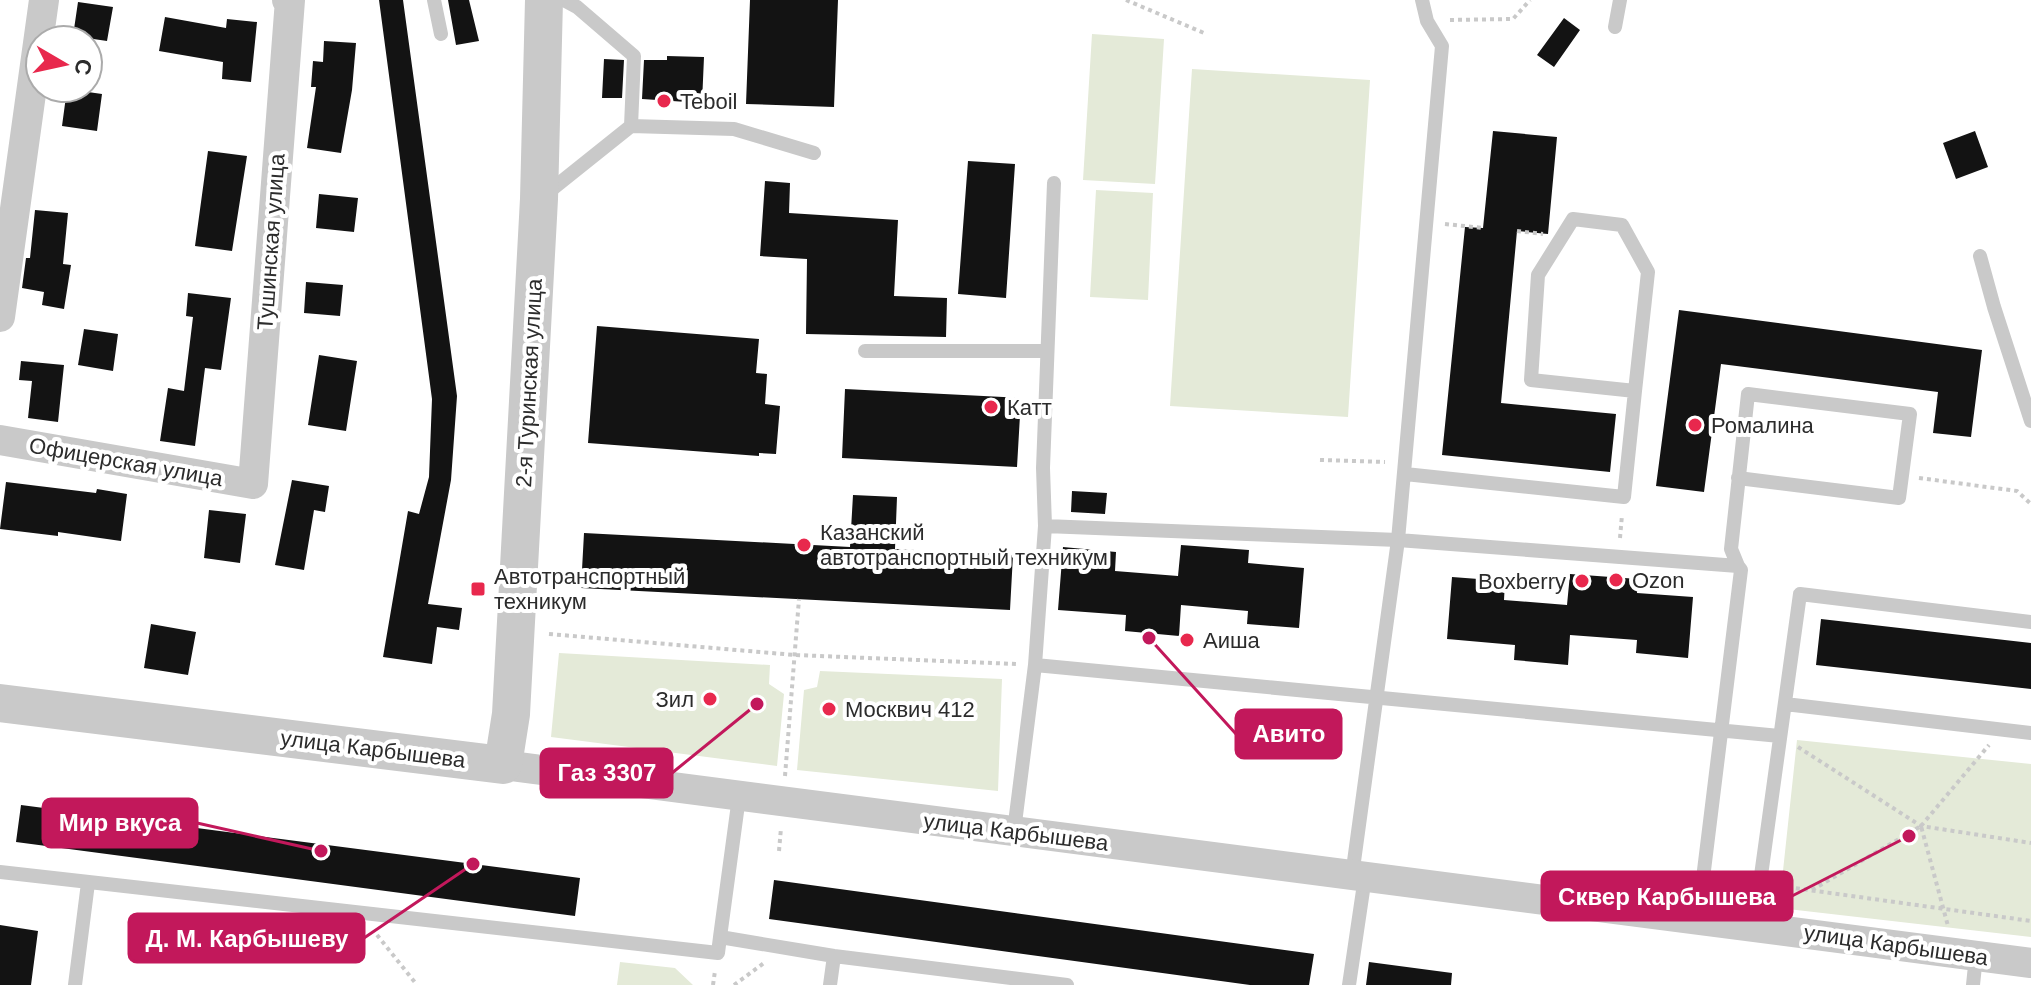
<svg xmlns="http://www.w3.org/2000/svg" width="2031" height="985" font-family="Helvetica,sans-serif">
<style>
.green{fill:#e4ead8}
.building{fill:#131313}
.lines{fill:none;stroke-linecap:round;stroke-linejoin:round}
.path{stroke:#c9c9c9;stroke-width:4;stroke-dasharray:4 4;stroke-linecap:butt}
.service{stroke:#c9c9c9;stroke-width:14}
.minor{stroke:#c9c9c9;stroke-width:30}
.tertiary{stroke:#c9c9c9;stroke-width:38}
.poi-dot{fill:#e8284d;stroke:#fff;stroke-width:3}
.labels{text-anchor:middle;dominant-baseline:central;stroke-width:8;stroke-linejoin:round;paint-order:stroke}
.poi-label{font-size:22px;fill:#2c2c2c;stroke:#fff;text-anchor:start}
.street-label{font-size:22px;fill:#2c2c2c;stroke:#fff}
.leader{fill:none;stroke:#c2185b;stroke-width:3}
.callout-dot{fill:#c2185b;stroke:#fff;stroke-width:3}
.callout{fill:#c2185b;stroke:#c2185b;stroke-width:3}
.callout-label{font-size:24px;text-anchor:middle;font-weight:bold;fill:#fff}
</style>
<rect width="100%" height="100%" fill="#fff"/>
<!-- green -->
<path class="green" d="M1092,34L1164,39L1155,184L1083,180Z
M1192,69L1370,80L1348,417L1170,406Z
M1096,190L1153,193L1148,300L1090,297Z
M559,653L770,665L769,684L784,694L777,766L551,737Z
M820,671L1002,679L998,791L797,770L804,690L817,687Z
M1797,740L2031,764V937L1779,908Z
M620,962L675,968L693,985H617Z"/>
<!-- building -->
<path class="building" d="M379,0H403L457,396L451,480L428,604L462,608L459,630L437,627L432,664L383,657L408,511L419,514L429,477L432,399Z
M448,0H469L479,41L456,45Z
M750,0H838L834,107L746,104Z
M78,2L113,7L107,41L73,36Z
M165,17L226,28L227,19L257,22L251,82L222,79L223,62L159,51Z
M1564,18L1580,30L1554,67L1537,55Z
M324,41L356,43L352,90L341,153L307,148L316,87H311L313,61L323,62Z
M667,56L704,57L702,103L642,99L644,60H667Z
M604,59L624,60L622,98H602Z
M67,89L102,94L97,131L62,126Z
M1493,131L1557,137L1548,234L1517,231L1501,403L1616,414L1610,472L1442,455L1465,227L1483,228Z
M1975,131L1988,167L1956,179L1943,143Z
M208,151L247,156L232,251L195,246Z
M968,161L1015,164L1006,298L958,294Z
M765,181L790,183L789,213L898,220L894,296L947,298L946,337L806,334L807,259L760,256Z
M319,194L358,198L354,232L316,228Z
M35,210L68,213L63,264L71,265L64,309L42,305L44,292L22,288L26,258H30Z
M306,282L343,285L340,316L304,313Z
M188,293L231,298L221,370L205,368L195,446L160,441L168,388L184,391L193,317L186,316Z
M1679,310L1982,350L1971,437L1933,433L1938,392L1721,364L1704,492L1656,486Z
M597,326L759,339L756,373L767,374L765,404L780,406L776,454L759,453V456L588,443Z
M84,329L118,334L113,371L78,365Z
M319,355L357,361L346,431L308,425Z
M21,361L64,365L58,422L28,418L32,381L19,380Z
M845,389L1021,398L1017,467L842,458Z
M292,480L329,486L325,512L314,510L304,570L275,565Z
M6,482L96,493L97,489L127,494L121,541L58,532V536L0,529Z
M1072,491L1107,493L1105,514L1071,512Z
M853,495L897,497L895,549L1013,555L1010,610L581,588L584,533L850,547Z
M209,510L246,514L240,563L204,558Z
M1181,545L1249,550L1248,563L1304,568L1299,628L1247,624L1248,611L1181,605L1179,636L1125,631L1126,615L1058,610L1063,547L1116,552L1115,571L1178,576Z
M1570,574L1638,579L1637,593L1693,597L1688,658L1636,653L1637,640L1570,635L1568,665L1514,660L1515,645L1447,639L1452,577L1505,581L1504,600L1567,605Z
M1821,619L2031,643V689L1816,665Z
M151,624L196,632L188,675L144,668Z
M21,805L580,878L575,916L16,842Z
M774,880L1314,954L1309,985H1250L769,919Z
M0,925L38,931L31,985H0Z
M1369,962L1452,973L1451,985H1366Z"/>
<g class="lines">
<!-- path -->
<path class="path" d="M1126,0L1204,33
M1450,20L1513,19L1530,0
M1445,224L1483,228
M1517,231L1543,234
M1320,460L1385,462
M1919,478L2017,491L2031,504
M1620,538L1622,515
M549,634L795,655L1016,664
M1798,747L1921,826L2031,843
M785,776L799,599
M1921,826L1989,745
M779,851L781,828
M1780,886L2031,921
M1812,890L1921,826L1948,926
M377,935L417,985
M713,985L715,971
M734,985L764,963"/>
<!-- service -->
<path class="service" d="M434,0L441,34
M1615,27L1620,0
M631,126L734,129L814,153
M546,194L631,126L634,56L577,7L564,0
M1980,256L1994,307L2031,421
M865,351H1047
M1405,474L1624,497L1635,391L1531,380L1538,275L1573,219L1622,225L1648,272L1635,391
M1738,478L1899,498L1910,414L1748,394L1731,549L1738,566
M1045,526L1398,540L1738,566L1741,570L1698,919
M1035,665L1780,736
M1785,704L2031,733
M739,797L720,937L834,956L1067,985
M1014,831L1035,665L1045,526L1043,468L1054,183
M0,872L718,953L720,937
M1352,876L1398,540L1442,46L1427,21L1422,0
M1754,926L1800,594L2031,622
M75,985L88,883
M830,985L834,956
M1349,985L1365,877
M1973,985L1976,956"/>
<!-- minor -->
<path class="minor" d="M0,317L44,0
M0,440L253,484L290,0H287
M503,765L2031,963"/>
<!-- tertiary -->
<path class="tertiary" d="M0,703L503,765L511,714L539,199L544,0"/>
</g>
<!-- markers -->
<g class="poi-dot">
<circle cx="664" cy="101" r="8"/>
<circle cx="991" cy="407" r="8"/>
<circle cx="1695" cy="425" r="8"/>
<circle cx="804" cy="545" r="8"/>
<circle cx="1616" cy="580" r="8"/>
<circle cx="1582" cy="581" r="8"/>
<rect x="470" y="581" width="16" height="16" rx="4"/>
<circle cx="1187" cy="640" r="8"/>
<circle cx="710" cy="699" r="8"/>
<circle cx="829" cy="709" r="8"/>
</g>
<g class="labels">
<!-- poi labels -->
<g class="poi-label">
<text x="680" y="101">Teboil</text>
<text x="1007" y="407">Катт</text>
<text x="1711" y="425">Ромалина</text>
<text x="820" y="532">Казанский<tspan x="820" dy="25">автотранспортный техникум</tspan></text>
<text x="494" y="576">Автотранспортный<tspan x="494" dy="25">техникум</tspan></text>
<text x="1632" y="580">Ozon</text>
<text x="1566" y="581" text-anchor="end">Boxberry</text>
<text x="1203" y="640">Аиша</text>
<text x="694" y="699" text-anchor="end">Зил</text>
<text x="845" y="709">Москвич 412</text>
</g>
<!-- street labels -->
<g class="street-label">
<text transform="translate(271 242) rotate(-86)">Тушинская улица</text>
<text transform="translate(529 383) rotate(-87)">2-я Туринская улица</text>
<text transform="translate(126 462) rotate(10)">Офицерская улица</text>
<text transform="translate(373 749) rotate(7)">улица Карбышева</text>
<text transform="translate(1016 832) rotate(7)">улица Карбышева</text>
<text transform="translate(1896 945) rotate(8)">улица Карбышева</text>
</g>
</g>
<!-- callouts -->
<path class="leader" d="M1149 638L1236 734M757 704L672 773M321 851L197 823M1909 836L1792 896M473 864L364 938"/>
<g class="callout-dot">
<circle cx="1149" cy="638" r="8"/>
<circle cx="757" cy="704" r="8"/>
<circle cx="321" cy="851" r="8"/>
<circle cx="1909" cy="836" r="8"/>
<circle cx="473" cy="864" r="8"/>
</g>
<g class="callout">
<rect x="1236" y="710" width="105" height="48" rx="8"/>
<rect x="541" y="749" width="131" height="48" rx="8"/>
<rect x="43" y="799" width="154" height="48" rx="8"/>
<rect x="1542" y="872" width="250" height="48" rx="8"/>
<rect x="129" y="914" width="235" height="48" rx="8"/>
</g>
<g class="callout-label">
<text x="1289" y="742">Авито</text>
<text x="607" y="781">Газ 3307</text>
<text x="120" y="831">Мир вкуса</text>
<text x="1667" y="905">Сквер Карбышева</text>
<text x="247" y="947">Д. М. Карбышеву</text>
</g>
<!-- north arrow -->
<g transform="translate(64 64) rotate(99)"><circle r="38" fill="#ffffff" stroke="#ababab" stroke-width="2"/>
<path d="M0-6L14 30L0 20L-14 30Z" fill="#e8284d"/>
<text y="-12" font-size="22" font-weight="bold" text-anchor="middle" fill="#2c2c2c">С</text>
</g>
</svg>
